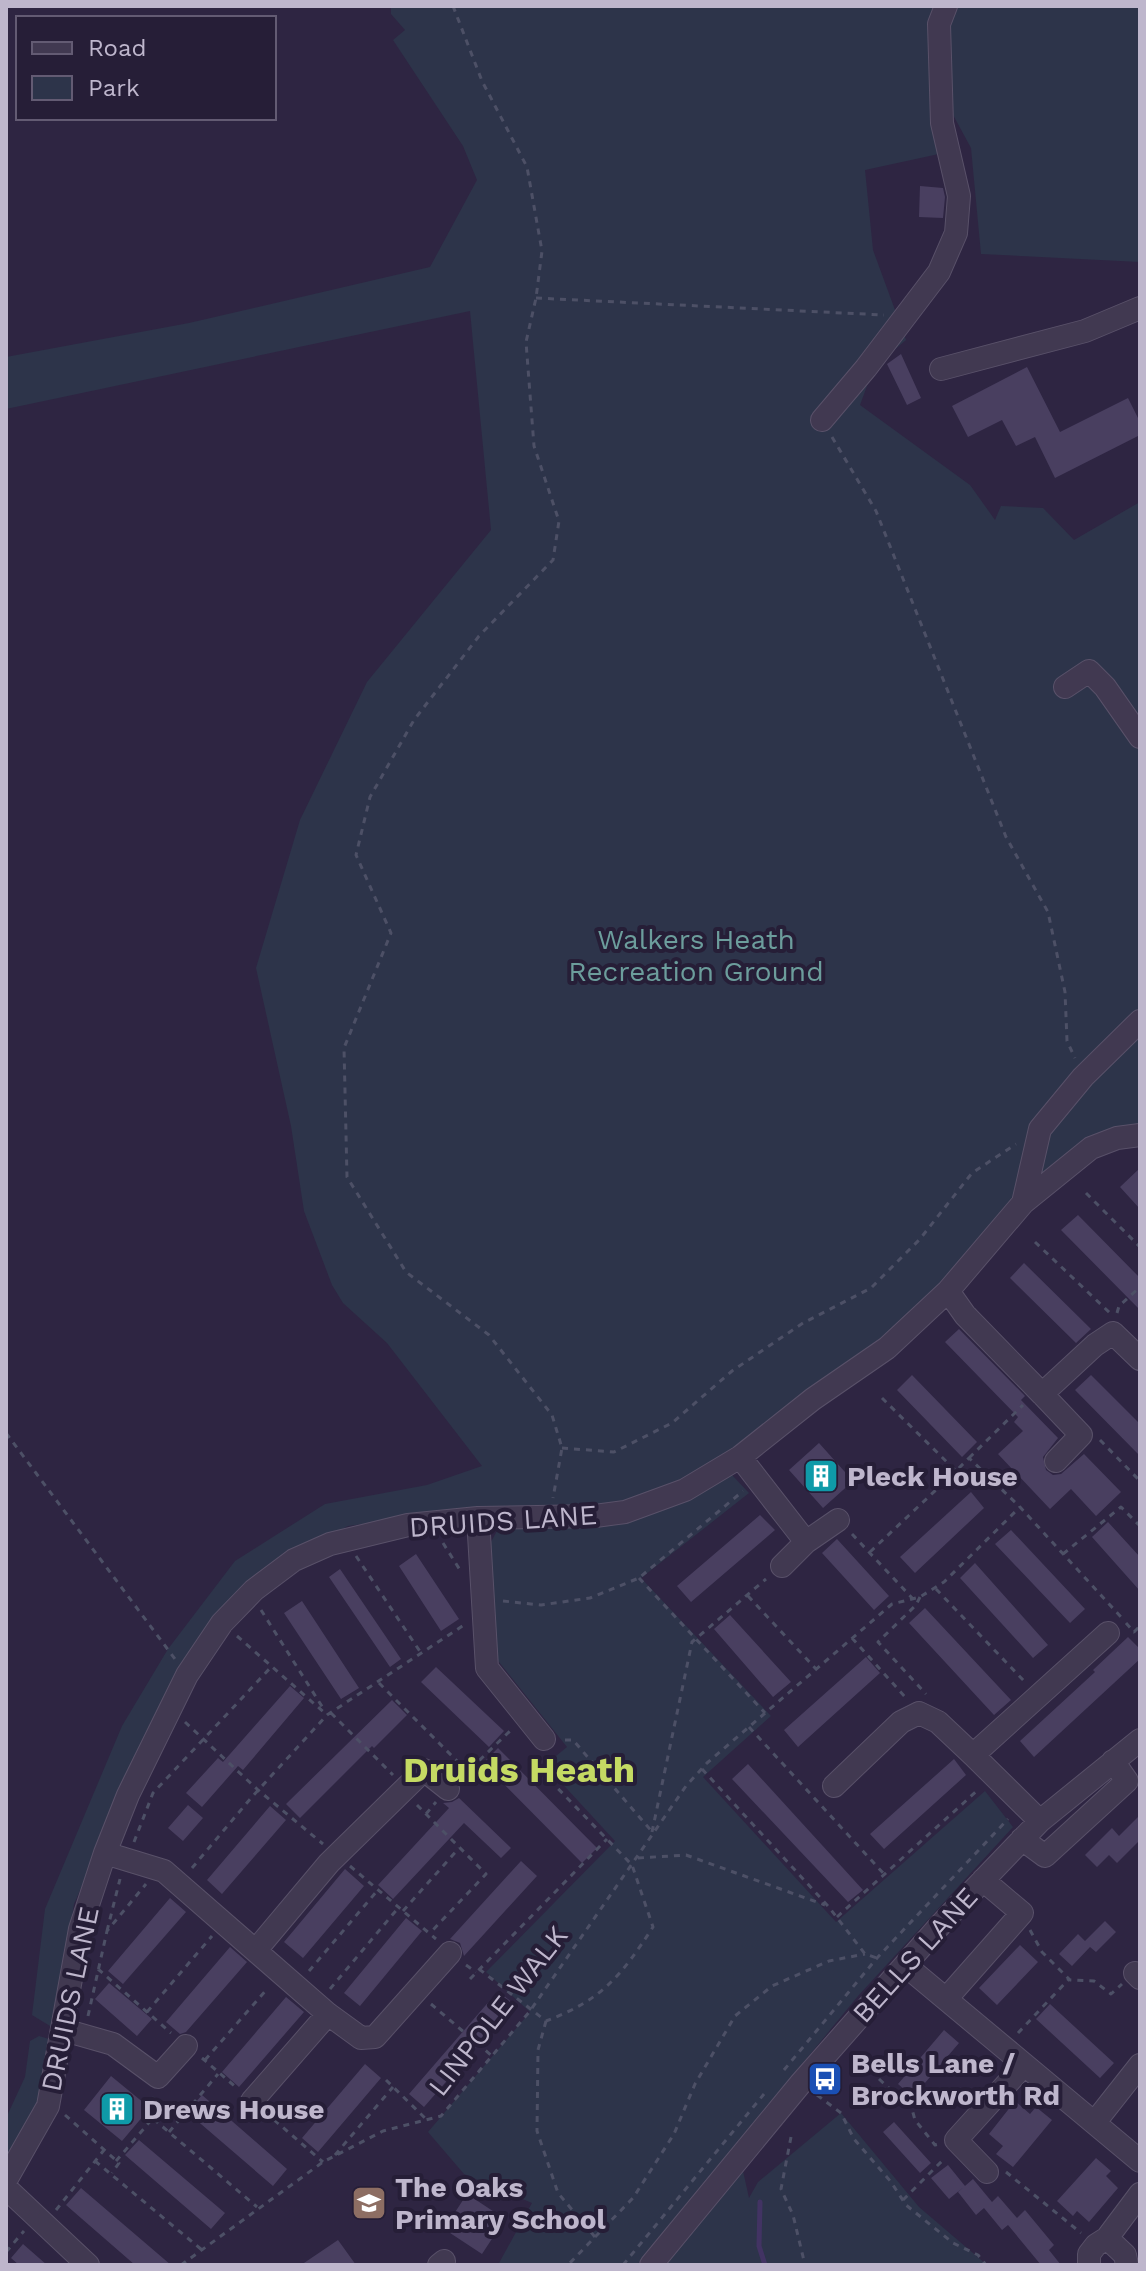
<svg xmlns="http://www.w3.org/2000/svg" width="1146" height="2271" font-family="'Work Sans',sans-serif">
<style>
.green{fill:#2d344a}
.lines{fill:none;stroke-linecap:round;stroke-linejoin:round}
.stream{stroke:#423363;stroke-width:5}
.building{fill:#493f60}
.minor-casing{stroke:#595169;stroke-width:24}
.path{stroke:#4d5066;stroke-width:3;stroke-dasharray:6 6;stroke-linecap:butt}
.minor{stroke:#413951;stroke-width:22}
.labels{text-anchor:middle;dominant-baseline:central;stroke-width:8;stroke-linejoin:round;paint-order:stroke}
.park-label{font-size:28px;fill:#6c9d9c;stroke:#261e37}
.poi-label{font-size:28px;font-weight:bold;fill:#beb6cc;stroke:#261e37;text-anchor:start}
.street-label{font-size:28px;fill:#beb6cc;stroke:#261e37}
.district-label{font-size:36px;font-weight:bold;fill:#c5da63;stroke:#261e37}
</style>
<rect width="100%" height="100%" fill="#2e2542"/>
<!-- green -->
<path class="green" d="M391,6H1140V262L981,254L971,148L951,111L948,152L865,170L873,250L906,340L874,367L860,405L970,485L995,520L1001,506L1043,508L1074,540L1140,502V1127L1087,1141L907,1321L735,1453L675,1486L614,1507L483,1508L348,1526L271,1567L148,1736L74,1904L55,2029L32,2015L45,1909L122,1726L168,1649L235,1561L325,1504L427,1485L482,1466L387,1343L343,1303L332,1285L304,1211L291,1126L256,968L300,820L367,682L491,530L470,311L6,409V357L189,323L430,267L477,180L463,146L393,40L405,30L391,14Z
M732,1475L749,1493L641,1578L771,1716L703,1777L836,1922L985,1791L1013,1827L858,1996L637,2265H498L532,2203L464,2174L428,2132L530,2012L486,1972L615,1841L545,1765L567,1747L495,1657L487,1549L497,1531L509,1525L621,1524Z
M39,2036L49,2039L46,2082L16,2152L6,2165V2118L25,2077L30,2041Z
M841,2113L919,2207L987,2265H665L743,2171L749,2198L758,2182Z"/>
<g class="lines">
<!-- stream -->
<path class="stream" d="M760,2202L759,2246L765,2265"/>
</g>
<!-- building -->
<path class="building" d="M920,186L943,188L945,197L943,218L919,217Z
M901,354L921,398L907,405L887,364Z
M1027,367L1060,432L1128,398L1140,422V435L1055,478L1035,437L1016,446L1002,420L968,437L952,406Z
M1140,1168V1209L1120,1187Z
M1078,1215L1140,1278V1310L1061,1230Z
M1024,1263L1091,1329L1076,1343L1010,1278Z
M959,1329L1025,1396L1021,1400L1058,1438L1043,1457L1046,1470L1053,1475L1061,1474L1084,1454L1121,1492L1096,1516L1071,1489L1050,1509L998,1454L1023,1431L1014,1422L1018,1417L945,1342Z
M912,1375L977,1442L962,1457L897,1390Z
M1091,1375L1140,1424V1456L1075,1390Z
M819,1443L853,1481L823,1508L789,1470Z
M971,1492L984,1508L915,1573L900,1557Z
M760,1515L775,1530L691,1602L677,1586Z
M1108,1522L1140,1557V1591L1092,1537Z
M1011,1530L1085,1609L1070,1623L995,1544Z
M837,1539L889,1596L874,1610L822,1553Z
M416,1554L459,1619L441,1631L399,1566Z
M975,1563L1048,1645L1033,1658L960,1578Z
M340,1569L401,1659L390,1667L329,1577Z
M302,1601L359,1688L341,1699L284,1613Z
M925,1608L1011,1700L994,1715L909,1623Z
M730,1615L791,1682L773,1697L714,1629Z
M1128,1637L1140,1649V1659L1034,1757L1020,1741L1095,1672L1093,1670Z
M866,1657L880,1673L798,1747L784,1730Z
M436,1667L504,1731L489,1747L421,1682Z
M290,1686L304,1698L243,1770L238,1766L202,1807L186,1793L218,1758L223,1762Z
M392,1700L407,1715L374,1748L372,1746L300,1818L286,1804Z
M498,1748L597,1848L582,1863L483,1763Z
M954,1759L966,1775L884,1849L870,1834Z
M748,1764L863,1890L848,1902L732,1779Z
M459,1798L511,1848L501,1858L464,1823L393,1899L378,1885L449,1808L443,1803L452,1802Z
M188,1805L203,1818L183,1841L168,1828Z
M270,1806L286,1820L222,1894L207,1880Z
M1140,1815V1840L1117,1863L1109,1855L1097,1867L1085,1855L1112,1828L1119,1836Z
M521,1861L537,1876L464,1956L460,1943L450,1939Z
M345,1869L364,1886L303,1958L284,1942Z
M170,1898L186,1912L123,1984L108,1971Z
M406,1918L422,1931L360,2006L344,1993Z
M1105,1921L1116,1932L1096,1952L1090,1947L1072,1966L1059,1954L1078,1934L1085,1941Z
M1020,1945L1038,1962L997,2005L979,1988Z
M230,1947L247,1962L186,2032L180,2034L166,2022Z
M109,1983L152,2019L137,2036L95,1999Z
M498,1991L514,2004L424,2107L409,2094Z
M286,1997L304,2012L239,2087L222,2072Z
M1050,2004L1114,2063L1100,2078L1036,2019Z
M944,2030L959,2043L913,2097L898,2084Z
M365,2064L381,2078L318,2152L302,2138Z
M111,2076L150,2108L122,2141L84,2110Z
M202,2095L287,2169L273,2186L187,2112Z
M1015,2101L1030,2114L1036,2107L1052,2120L1013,2167L996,2154L1003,2146L989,2134Z
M894,2122L931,2163L920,2173L883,2132Z
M139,2140L225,2213L211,2229L125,2155Z
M1096,2158L1111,2171L1106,2176L1118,2188L1089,2222L1077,2211L1073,2216L1057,2201Z
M948,2165L965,2186L949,2199L931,2178Z
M973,2179L992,2202L998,2196L1017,2218L1025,2210L1054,2245L1049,2250L1061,2265H1041L1008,2225L1002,2230L984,2208L976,2215L958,2192Z
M81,2188L171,2265H135L66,2205Z
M467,2194L505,2219L482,2254L444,2229Z
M338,2240L356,2265H301Z
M23,2244L47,2265H19L11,2258Z"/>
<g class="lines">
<!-- minor casing -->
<g class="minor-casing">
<path id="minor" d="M941,369L1085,331L1140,308
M822,420L866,368L939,272L956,233L959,196L942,123L939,24L946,6
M1065,687L1089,671L1105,687L1140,737
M1023,1203L1040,1129L1083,1077L1140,1021
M948,1291L965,1315L1042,1394L1095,1345L1113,1333L1140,1359
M1042,1394L1081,1435L1056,1461
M740,1457L806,1542
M478,1518L487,1668L544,1739
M782,1566L806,1542L838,1520
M834,1786L901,1722L919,1713L938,1722L973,1755
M1040,1821L973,1755L1108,1633
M1022,1839L1045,1856L1127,1781L1113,1761
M105,1853L164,1871L328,2014L361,2038L375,2037L450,1953
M256,1950L329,1863L424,1770L448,1789
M905,1965L1140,2161
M1135,1973L1140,1978
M946,1999L1022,1913L983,1880
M64,2030L113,2044L158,2077L186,2046
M252,2101L328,2014
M1095,2122L1140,2065
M987,2172L956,2140L1024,2065
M6,2180L48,2106L80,1929L105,1853L128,1795L187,1675L222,1623L254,1590L294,1560L330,1544L408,1525L478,1518L595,1516L625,1512L685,1490L740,1457L813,1399L887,1348L948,1291L1023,1203L1091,1148L1117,1138L1140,1135
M6,2188L88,2265
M1107,2238L1125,2255L1127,2265
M439,2265L444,2261
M651,2265L801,2083L942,1923L1040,1821L1140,1740
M1089,2265V2254L1096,2245L1107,2238L1140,2194"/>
</g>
<!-- path -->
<path class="path" d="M453,6L482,81L527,167L542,251L536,298L526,342L534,446L559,521L553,560L479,636L414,720L370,797L356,855L391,933L344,1048L347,1177L406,1272L489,1335L552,1415L562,1448L553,1498
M536,298L884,315
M832,437L876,511L1006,837L1048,912L1065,992L1067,1041L1075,1058
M1086,1193L1140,1247
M1035,1242L1111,1314
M1117,1313L1119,1306L1140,1287
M882,1398L956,1471L969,1458L1020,1507L1121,1617
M6,1433L175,1659
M1100,1440L1140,1481
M562,1448L614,1452L672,1423L732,1371L803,1323L871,1288L920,1239L972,1173L1016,1144
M969,1458L1023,1405
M852,1534L913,1599
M443,1543L460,1570
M870,1552L955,1472
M1063,1554L1121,1507L1140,1526
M356,1556L421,1653
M639,1578L765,1713
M936,1589L1025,1682
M748,1596L816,1669
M920,1597L916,1605L878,1642L926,1694
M503,1601L541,1605L590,1598L639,1578L743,1491
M261,1610L323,1708
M1126,1623L1134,1632L1140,1626
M237,1636L327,1715
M852,1638L906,1698
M379,1683L468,1772
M331,1713L393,1775
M185,1722L258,1790L323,1844
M749,1727L884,1874
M565,1740H573L654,1834
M702,1769L828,1906L865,1954L877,1958
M462,1777L511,1730
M417,1805L486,1874L430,1933
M426,1814L436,1802
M652,1832L692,1642L766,1579
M134,1842L153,1793L273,1665
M638,1858L686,1855L825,1905
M350,1866L436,1939
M192,1868L251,1798L327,1715L464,1625
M403,1911L459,1848
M837,1917L979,1789
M1030,1930L1042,1952L1070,1980L1094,1981L1111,1994L1122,1984
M107,1931L120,1879
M466,1965L476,1972
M98,1969L171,2033
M479,1969L546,2021C602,2000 621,1976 653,1927L632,1865L540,1770L541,1757
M309,1971L377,1891
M470,1979L607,1839
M330,1989L399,1907
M431,2004L492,2056
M147,2012L212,1936
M88,2016L107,1931L146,1884
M546,2021L538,2050L537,2131L558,2193L595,2237L568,2265
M1018,2033L1069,1979
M202,2058L238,2089
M205,2060L268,1988
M784,2070L877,1958L1008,1819
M879,2079L912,2109L915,2120L935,2145L939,2144
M386,2080L427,2120
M817,2095L841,2113L854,2139L891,2182L906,2205L953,2243L978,2255L986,2265
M154,2097L150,2116L257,2207
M265,2112L323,2162
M65,2115L119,2163L112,2173
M169,2132L218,2074
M791,2137L781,2189L793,2215L805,2265
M335,2155L393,2087
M95,2161L202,2250
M116,2161L153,2118
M1006,2172L1081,2233
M903,2200L945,2158
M56,2210L104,2150
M595,2237L633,2198L674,2134L695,2084L735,2016L772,1986L829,1961L865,1954
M6,2252L24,2231
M181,2265L323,2162L383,2131L441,2116L530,2011L686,1786L707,1763L892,1604L920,1597L944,1582L1020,1507
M623,2265L764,2094"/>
<!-- minor -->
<use href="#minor" class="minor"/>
</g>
<!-- icons -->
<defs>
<g id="building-square" transform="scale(1.8)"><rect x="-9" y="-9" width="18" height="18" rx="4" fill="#0f9aa8" stroke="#261e37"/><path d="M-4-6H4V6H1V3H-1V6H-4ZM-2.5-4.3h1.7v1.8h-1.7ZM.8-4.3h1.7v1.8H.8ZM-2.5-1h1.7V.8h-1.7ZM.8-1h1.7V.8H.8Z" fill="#fff"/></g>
<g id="bus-square" transform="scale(1.8)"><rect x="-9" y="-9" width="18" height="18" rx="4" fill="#1a4fb4" stroke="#261e37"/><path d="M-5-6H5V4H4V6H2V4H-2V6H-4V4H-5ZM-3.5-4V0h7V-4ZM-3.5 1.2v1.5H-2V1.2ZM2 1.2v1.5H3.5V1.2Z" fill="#fff"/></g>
<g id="school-square" transform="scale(1.8)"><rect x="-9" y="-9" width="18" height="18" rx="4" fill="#8d6e63" stroke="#261e37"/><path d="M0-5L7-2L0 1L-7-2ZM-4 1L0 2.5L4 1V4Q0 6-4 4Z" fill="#fff"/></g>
</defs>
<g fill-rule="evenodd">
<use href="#building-square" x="821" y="1476"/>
<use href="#bus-square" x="825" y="2079"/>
<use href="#building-square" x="117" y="2109"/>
<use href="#school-square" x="369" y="2203"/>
</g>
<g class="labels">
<!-- park labels -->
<g class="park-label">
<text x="696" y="939">Walkers Heath<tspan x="696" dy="32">Recreation Ground</tspan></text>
</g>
<!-- poi labels -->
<g class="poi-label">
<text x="847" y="1476">Pleck House</text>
<text x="851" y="2063">Bells Lane /<tspan x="851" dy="32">Brockworth Rd</tspan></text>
<text x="143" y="2109">Drews House</text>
<text x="395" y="2187">The Oaks<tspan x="395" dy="32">Primary School</tspan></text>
</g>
<!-- street labels -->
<g class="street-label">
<text transform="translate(503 1521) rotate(-4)">DRUIDS LANE</text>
<text transform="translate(915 1955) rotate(-48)">BELLS LANE</text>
<text transform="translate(70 1999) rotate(-78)">DRUIDS LANE</text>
<text transform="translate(498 2011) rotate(-52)">LINPOLE WALK</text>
</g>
<!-- district labels -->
<g class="district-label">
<text x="519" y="1770">Druids Heath</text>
</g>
</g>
<!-- border -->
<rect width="1146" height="2271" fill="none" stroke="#beb6cc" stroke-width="16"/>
<!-- legend -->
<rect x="16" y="16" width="260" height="104" fill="#261e37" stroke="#635b73" stroke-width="2"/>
<rect x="32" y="42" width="40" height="12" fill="#413951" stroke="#635b73" stroke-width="2"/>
<text x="88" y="56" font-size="24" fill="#beb6cc">Road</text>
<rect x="32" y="76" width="40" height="24" fill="#2d344a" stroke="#635b73" stroke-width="2"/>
<text x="88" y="96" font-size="24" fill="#beb6cc">Park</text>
</svg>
